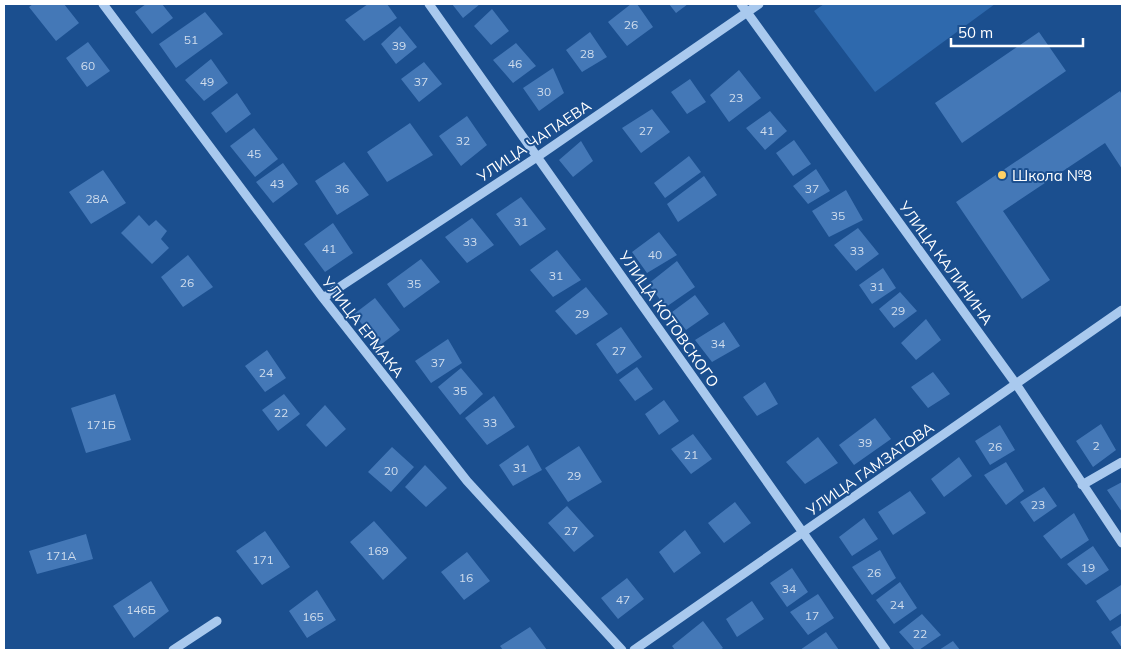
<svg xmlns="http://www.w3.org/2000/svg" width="1126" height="654" font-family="Mulish,sans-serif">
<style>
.green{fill:#2e69ad}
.building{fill:#4478b7}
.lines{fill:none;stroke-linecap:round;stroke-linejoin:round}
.minor{stroke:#a9c9ee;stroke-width:9}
.poi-dot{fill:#ffd166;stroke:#1b4f8f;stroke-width:2}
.labels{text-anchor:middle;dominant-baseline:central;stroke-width:4;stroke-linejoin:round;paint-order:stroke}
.number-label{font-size:12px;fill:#d0dded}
.street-label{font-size:15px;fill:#fff;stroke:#1b4f8f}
.poi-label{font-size:15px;fill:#fff;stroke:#1b4f8f;text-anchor:start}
</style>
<rect width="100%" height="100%" fill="#1b4f8f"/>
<!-- green -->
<path class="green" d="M824,4H995L875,92L814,11Z"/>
<!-- building -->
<path class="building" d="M33,4H64L79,23L56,41L29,7Z
M146,4H162L173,18L152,34L135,12Z
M368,4H387L397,18L364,41L345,20Z
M452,4H480L463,18Z
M631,4H637L653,27L627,46L608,22Z
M669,4H688L676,13Z
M492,9L509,31L491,45L474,26Z
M205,12L223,34L176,68L159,44Z
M400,26L417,47L396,64L381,44Z
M590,32L607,57L582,72L566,50Z
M1039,32L1066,71L962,143L935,103Z
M88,42L110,71L87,87L66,58Z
M516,43L536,66L513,83L493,60Z
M211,59L228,83L204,101L185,80Z
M424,62L442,84L419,102L401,79Z
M553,68L564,93L539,111L523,88Z
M739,70L761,98L729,122L710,95Z
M690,79L706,102L687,114L671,92Z
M1120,91L1122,95V169L1105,143L1003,211L1050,280L1022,299L956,202Z
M237,93L251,114L226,133L211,113Z
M652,109L670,132L641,153L622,128Z
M770,111L787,131L765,150L746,128Z
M467,116L487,145L461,166L439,136Z
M410,123L433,155L387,182L367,152Z
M254,128L278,159L255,177L230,146Z
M794,140L811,164L793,176L776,153Z
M581,141L593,161L573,177L559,160Z
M689,156L701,172L665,198L654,183Z
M344,162L369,195L337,215L315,181Z
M283,163L298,184L273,203L256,182Z
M816,169L830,191L808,204L793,186Z
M103,170L126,203L91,224L69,192Z
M704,176L717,195L678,222L667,204Z
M846,190L863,220L829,237L812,211Z
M521,197L546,229L520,246L496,214Z
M139,215L149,226L156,220L167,231L161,239L169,248L152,264L121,233Z
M472,218L494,245L467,263L445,237Z
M333,223L353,253L325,272L304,244Z
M858,228L879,254L856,271L834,245Z
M659,232L677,255L647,273L632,252Z
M557,250L581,280L553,297L530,270Z
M188,255L213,287L183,307L161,277Z
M421,259L440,282L404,308L387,284Z
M677,261L695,287L666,307L648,284Z
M883,268L896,288L872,304L859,285Z
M586,287L608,314L576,335L555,311Z
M900,292L917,311L894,328L879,309Z
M695,295L709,314L686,330L672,312Z
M375,298L400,330L379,346L354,314Z
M926,319L941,340L916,360L901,343Z
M724,322L740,346L712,362L695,340Z
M621,327L642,357L617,374L596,344Z
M448,339L462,363L431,383L415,361Z
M267,350L286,378L265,392L245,366Z
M637,367L653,389L635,401L619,380Z
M461,368L483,394L460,415L438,387Z
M933,372L950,394L928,408L911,387Z
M765,382L778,404L757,416L743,397Z
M115,394L131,440L86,453L71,408Z
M284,394L300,414L278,431L262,410Z
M494,396L515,427L487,445L465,418Z
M664,400L679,421L659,435L645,414Z
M325,405L346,429L326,447L306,425Z
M875,418L891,439L854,465L839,445Z
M1101,424L1116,450L1093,467L1076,441Z
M1000,425L1015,450L990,465L975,441Z
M693,434L712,459L691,474L671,449Z
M818,437L838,463L805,484L786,462Z
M528,445L542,470L513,486L499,465Z
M579,446L602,482L568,502L545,468Z
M392,447L414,467L391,492L368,472Z
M959,457L972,476L944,497L931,479Z
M1006,462L1024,491L1006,505L984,475Z
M425,465L447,488L426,507L405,487Z
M1122,482V512L1107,490Z
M1044,487L1057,506L1034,522L1020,502Z
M910,491L926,513L893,535L878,512Z
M735,502L751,523L724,543L708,523Z
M567,506L594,536L574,552L548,523Z
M1074,513L1089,540L1061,559L1043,536Z
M864,518L878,539L852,556L839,537Z
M374,521L407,558L383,580L350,542Z
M685,530L701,553L674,573L659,552Z
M265,531L290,567L262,585L236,551Z
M86,534L93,559L37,574L29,551Z
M1093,546L1109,570L1086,585L1067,564Z
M880,550L896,578L872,595L852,567Z
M467,552L490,581L464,600L441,572Z
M792,568L808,592L787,607L770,583Z
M627,578L644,599L618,619L601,598Z
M151,581L169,611L134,638L113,606Z
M900,582L917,608L894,624L876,600Z
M1121,585L1122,613L1110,621L1096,601Z
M317,590L336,620L307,638L289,611Z
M818,594L834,618L808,635L790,612Z
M752,601L764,619L737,637L726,619Z
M922,614L941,635L919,650H915L899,632Z
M703,621L723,648L720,650H675L672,646Z
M1122,625V648L1111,632Z
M530,627L547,650H503L500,646Z
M826,632L839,650H800Z
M953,641L960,650H939Z"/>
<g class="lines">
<!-- minor -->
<path class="minor" d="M103,4L323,298L467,481L622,650
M429,4L886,650
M741,4L1016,384L1122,543
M323,298L537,157L759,4
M1082,485L1122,462
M173,650L217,621
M634,650L1122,310"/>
</g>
<!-- markers -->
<circle class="poi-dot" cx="1002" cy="175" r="5"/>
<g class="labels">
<!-- number labels -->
<g class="number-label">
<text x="631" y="24">26</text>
<text x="191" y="39">51</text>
<text x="399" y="45">39</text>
<text x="587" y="53">28</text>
<text x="515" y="63">46</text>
<text x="88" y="65">60</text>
<text x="207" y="81">49</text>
<text x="421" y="81">37</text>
<text x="544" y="91">30</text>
<text x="736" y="97">23</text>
<text x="646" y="130">27</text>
<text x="767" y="130">41</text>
<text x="463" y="140">32</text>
<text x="254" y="153">45</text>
<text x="277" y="183">43</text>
<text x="342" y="188">36</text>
<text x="812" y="188">37</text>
<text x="97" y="198">28А</text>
<text x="838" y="215">35</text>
<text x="521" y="221">31</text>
<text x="470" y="241">33</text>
<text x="329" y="248">41</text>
<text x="857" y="250">33</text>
<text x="655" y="254">40</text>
<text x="556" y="275">31</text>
<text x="187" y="282">26</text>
<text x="414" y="283">35</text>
<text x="877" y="286">31</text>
<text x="898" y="310">29</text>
<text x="582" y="313">29</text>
<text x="718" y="343">34</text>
<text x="619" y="350">27</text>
<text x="438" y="362">37</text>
<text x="266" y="372">24</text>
<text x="460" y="390">35</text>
<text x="281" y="412">22</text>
<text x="490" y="422">33</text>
<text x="101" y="424">171Б</text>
<text x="865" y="442">39</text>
<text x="1096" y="445">2</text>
<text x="995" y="446">26</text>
<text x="691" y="454">21</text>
<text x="520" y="467">31</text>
<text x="391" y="470">20</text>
<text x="574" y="475">29</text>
<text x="1038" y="504">23</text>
<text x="571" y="530">27</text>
<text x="378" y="550">169</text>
<text x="61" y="555">171А</text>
<text x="263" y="559">171</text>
<text x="1088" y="567">19</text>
<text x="874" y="572">26</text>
<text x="466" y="577">16</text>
<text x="789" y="588">34</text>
<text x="623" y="599">47</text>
<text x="897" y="604">24</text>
<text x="141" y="609">146Б</text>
<text x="812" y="615">17</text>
<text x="313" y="616">165</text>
<text x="920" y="633">22</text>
</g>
<!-- street labels -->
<g class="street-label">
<text transform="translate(534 141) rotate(-34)">УЛИЦА ЧАПАЕВА</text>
<text transform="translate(946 263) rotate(54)">УЛИЦА КАЛИНИНА</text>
<text transform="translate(669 319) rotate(55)">УЛИЦА КОТОВСКОГО</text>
<text transform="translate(363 327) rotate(52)">УЛИЦА ЕРМАКА</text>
<text transform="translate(870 469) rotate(-35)">УЛИЦА ГАМЗАТОВА</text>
</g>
<!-- poi labels -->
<g class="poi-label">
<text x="1012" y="175">Школа №8</text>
</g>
</g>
<!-- border -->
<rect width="1126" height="654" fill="none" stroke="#ffffff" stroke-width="10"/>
<!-- scale -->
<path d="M951 38v8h132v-8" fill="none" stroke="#ffffff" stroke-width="2.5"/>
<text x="958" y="38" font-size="15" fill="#ffffff" stroke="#1b4f8f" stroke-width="4" paint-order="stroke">50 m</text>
</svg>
